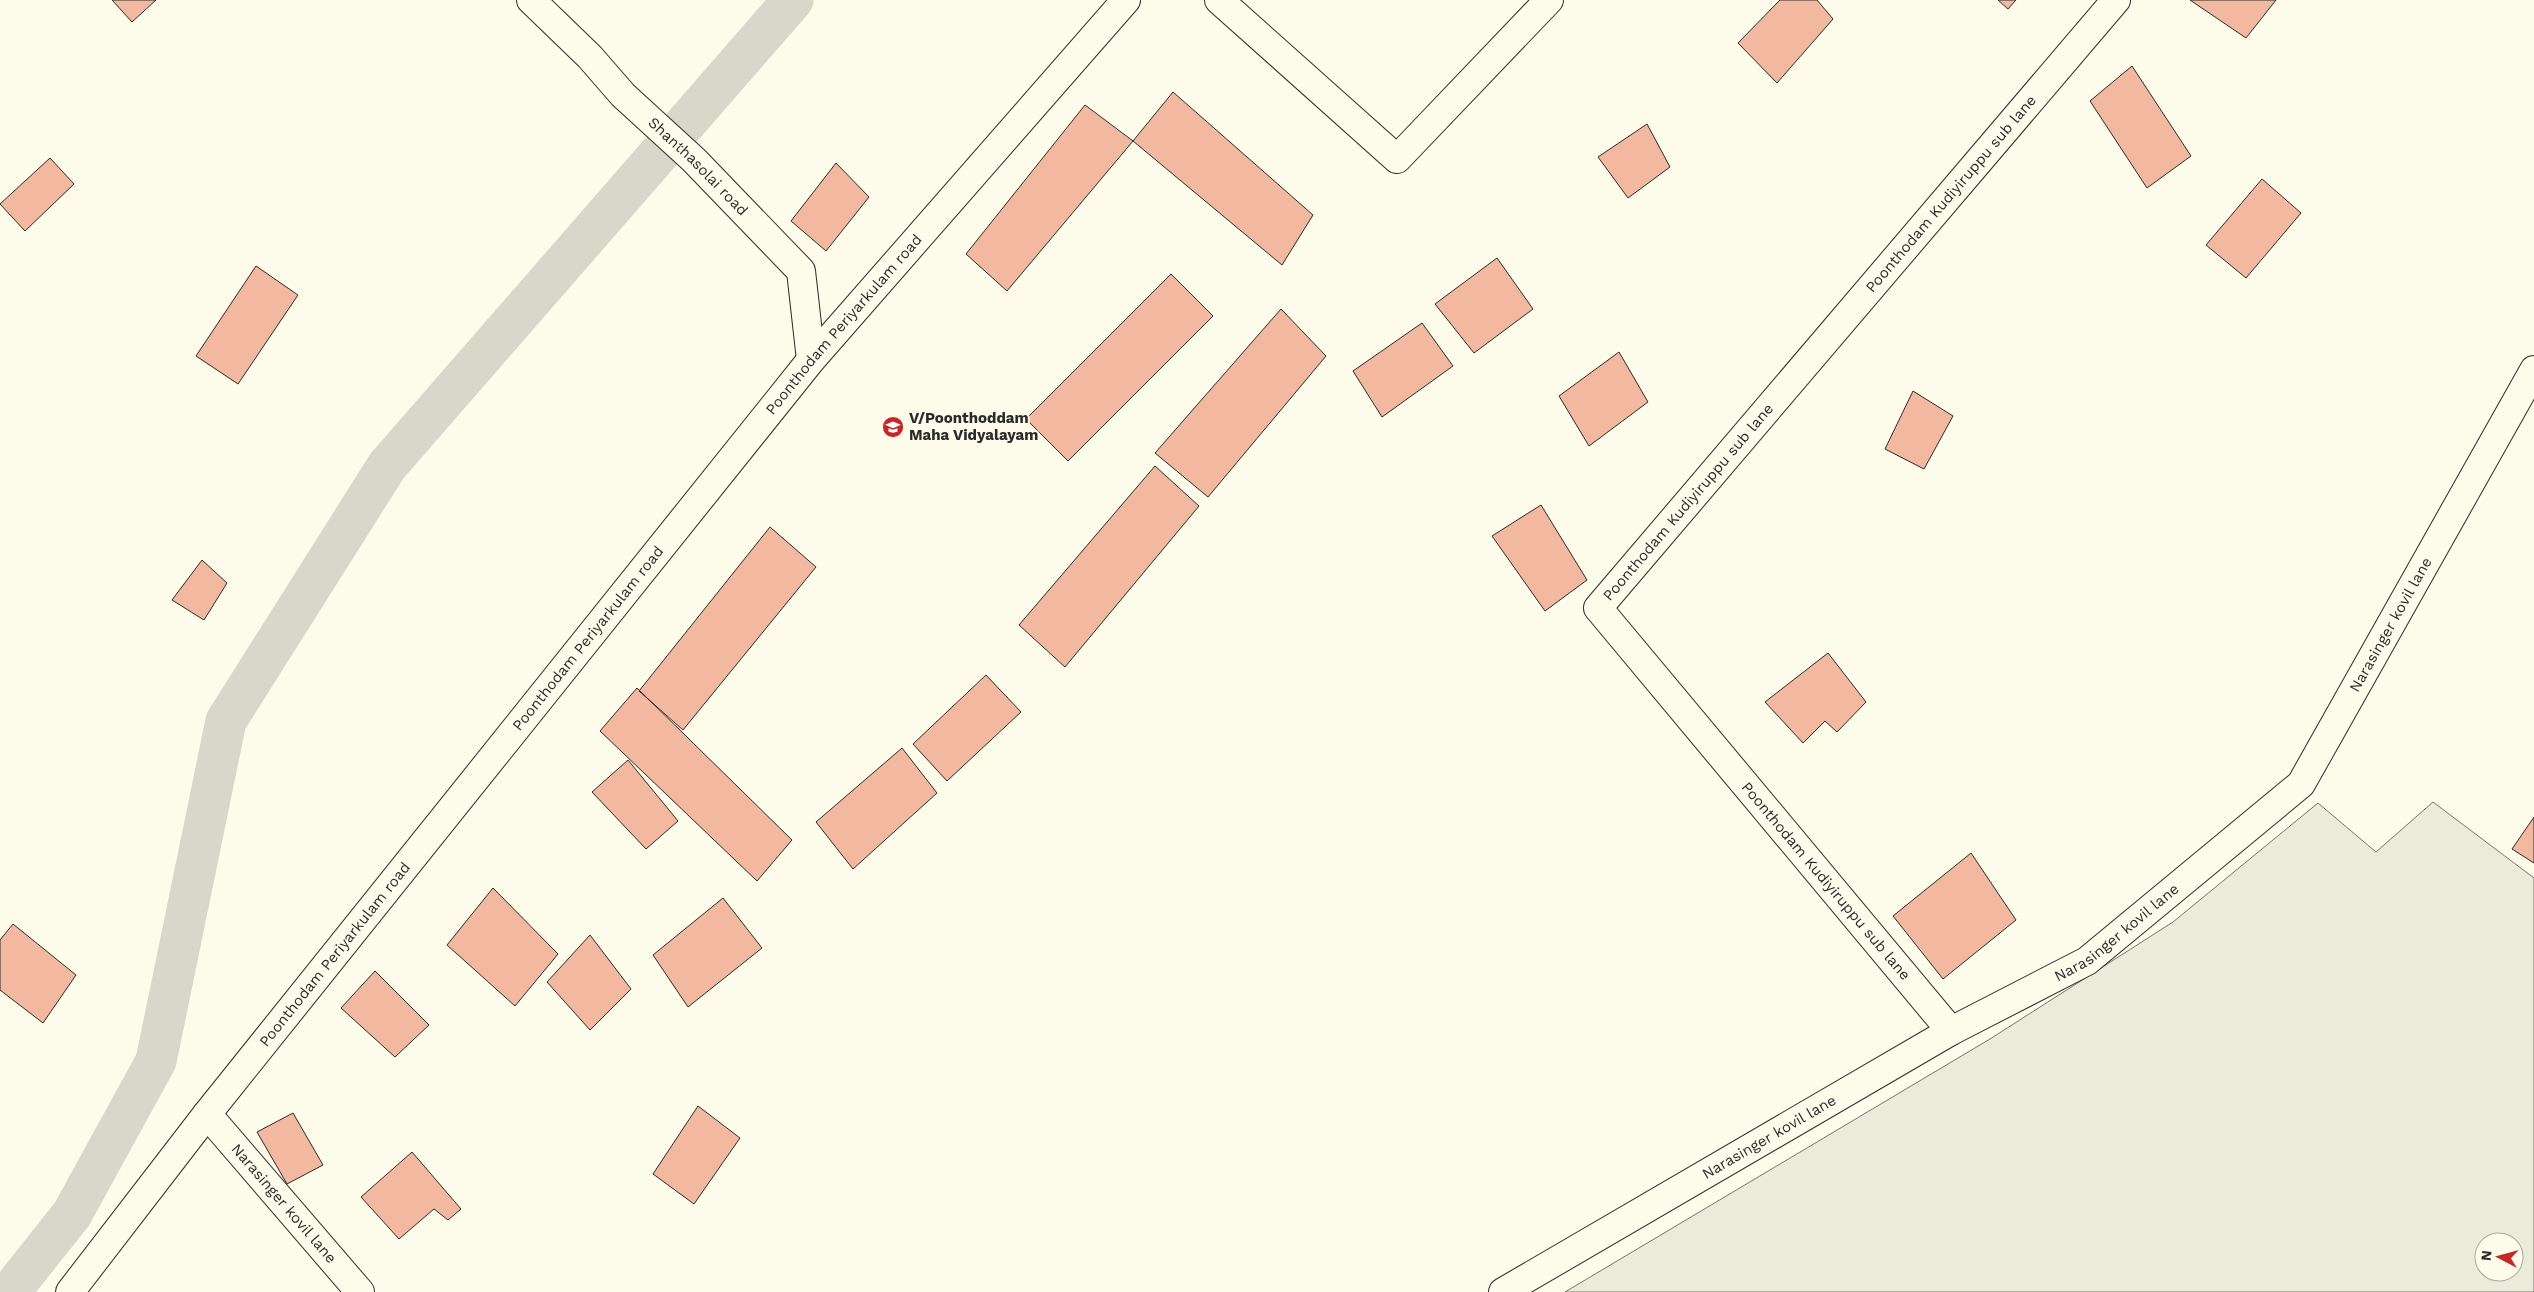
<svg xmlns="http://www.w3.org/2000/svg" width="2534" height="1292" font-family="'Work Sans',sans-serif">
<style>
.green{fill:#ecebdb;stroke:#74746e;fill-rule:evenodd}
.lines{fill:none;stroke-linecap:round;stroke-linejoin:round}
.canal{stroke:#d8d7c9;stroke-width:41}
.building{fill:#f2b8a0;stroke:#2b2b2b}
.minor-casing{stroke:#2b2b2b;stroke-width:30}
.minor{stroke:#fdfbea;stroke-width:28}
.labels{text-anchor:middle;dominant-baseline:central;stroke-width:4;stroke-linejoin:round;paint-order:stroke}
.street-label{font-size:15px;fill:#2b2b2b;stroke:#fdfbea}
.poi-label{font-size:15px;font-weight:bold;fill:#2b2b2b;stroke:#fdfbea;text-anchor:start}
</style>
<rect width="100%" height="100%" fill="#fdfbea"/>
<!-- green -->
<path class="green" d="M2433,802L2534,878V1292H1565L1990,1039L2173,922L2318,803L2376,852ZM2484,1242H2514V1272H2484Z"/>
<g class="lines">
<!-- canal -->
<path class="canal" d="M10,1292L72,1214L156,1061L226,721L387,466L793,0"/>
</g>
<!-- building -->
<path class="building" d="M112,0H156L132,22Z
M1780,0H1817L1833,19L1777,83L1738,43Z
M1998,0H2016L2008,9Z
M2190,0H2276L2246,38Z
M2132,66L2191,156L2147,188L2090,101Z
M1173,92L1313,215L1282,265L1133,141Z
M1085,105L1133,141L1007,291L966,254Z
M1647,124L1670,167L1628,198L1598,157Z
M50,158L74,184L25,231L0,204Z
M836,163L869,197L826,251L791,221Z
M2262,179L2301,213L2246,278L2206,245Z
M1497,258L1533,309L1474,353L1435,304Z
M256,266L298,295L238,384L196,356Z
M1171,274L1213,316L1068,461L1026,419Z
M1281,309L1326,356L1208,497L1155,453Z
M1422,323L1453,366L1382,417L1353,371Z
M1619,352L1648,402L1589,446L1559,396Z
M1913,391L1953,416L1924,469L1885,449Z
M1155,466L1199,506L1065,667L1019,625Z
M1541,505L1587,580L1545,611L1492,536Z
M770,527L816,567L683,730L639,691Z
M202,560L227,583L204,620L172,600Z
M1828,653L1866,702L1837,732L1825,721L1803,743L1765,702Z
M986,675L1021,712L947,781L913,744Z
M637,688L792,840L757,881L600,731Z
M902,748L937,793L853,869L816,822Z
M628,760L678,821L646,849L592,792Z
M2534,817V863L2512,849Z
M1971,853L2016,920L1943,979L1893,916Z
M493,888L558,954L515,1006L447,945Z
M723,898L762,948L688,1007L653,955Z
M13,924L76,975L43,1023L0,990V940Z
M590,935L631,989L590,1030L547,982Z
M375,971L429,1025L395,1057L341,1008Z
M698,1106L740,1138L694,1204L653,1174Z
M293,1113L323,1165L287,1184L257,1132Z
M412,1152L461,1209L448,1220L434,1209L399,1239L361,1197Z"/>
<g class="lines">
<!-- minor casing -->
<g class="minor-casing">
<g id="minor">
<path id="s1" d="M531,0L590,57L623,95L694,160L801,271L811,360"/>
<path d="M1219,0L1397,159L1549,0"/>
<path id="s2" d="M1951,1031L1598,608L2116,0"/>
<path id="s3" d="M207,1114L360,1292"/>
<path id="s4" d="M70,1292L207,1114L811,360L1126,0"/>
<path id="s5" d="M1503,1292L1951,1031L2087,961L2301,784L2534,370"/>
</g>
</g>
<!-- minor -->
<use href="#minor" class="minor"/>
</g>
<!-- icons -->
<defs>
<g id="school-disc" transform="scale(1.125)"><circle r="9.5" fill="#c62828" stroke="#fdfbea"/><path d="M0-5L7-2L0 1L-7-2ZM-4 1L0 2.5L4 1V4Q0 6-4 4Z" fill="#fff"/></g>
</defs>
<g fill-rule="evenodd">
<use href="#school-disc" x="893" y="427"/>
</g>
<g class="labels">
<!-- street labels -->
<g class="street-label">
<text stroke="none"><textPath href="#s1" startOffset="236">Shanthasolai road</textPath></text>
<text stroke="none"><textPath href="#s2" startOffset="1095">Poonthodam Kudiyiruppu sub lane</textPath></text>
<text stroke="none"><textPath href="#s4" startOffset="1239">Poonthodam Periyarkulam road</textPath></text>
<text stroke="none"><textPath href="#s2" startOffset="690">Poonthodam Kudiyiruppu sub lane</textPath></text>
<text stroke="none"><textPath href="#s5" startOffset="1132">Narasinger kovil lane</textPath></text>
<text stroke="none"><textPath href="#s4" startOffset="834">Poonthodam Periyarkulam road</textPath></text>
<text transform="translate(1826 881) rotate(50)">Poonthodam Kudiyiruppu sub lane</text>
<text stroke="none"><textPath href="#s5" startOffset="712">Narasinger kovil lane</textPath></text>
<text stroke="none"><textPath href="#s4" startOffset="429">Poonthodam Periyarkulam road</textPath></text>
<text stroke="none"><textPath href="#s5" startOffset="308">Narasinger kovil lane</textPath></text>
<text stroke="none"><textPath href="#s3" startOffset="118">Narasinger kovil lane</textPath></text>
</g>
<!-- poi labels -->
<g class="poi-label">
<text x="909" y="418">V/Poonthoddam<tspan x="909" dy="17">Maha Vidyalayam</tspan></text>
</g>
</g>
<!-- north arrow -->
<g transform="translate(2499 1257) rotate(276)"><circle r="24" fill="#fdfbea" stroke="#a9a89e"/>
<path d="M0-4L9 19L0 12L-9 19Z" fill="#c62828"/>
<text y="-8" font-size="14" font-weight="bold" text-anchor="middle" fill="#2b2b2b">N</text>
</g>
</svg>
